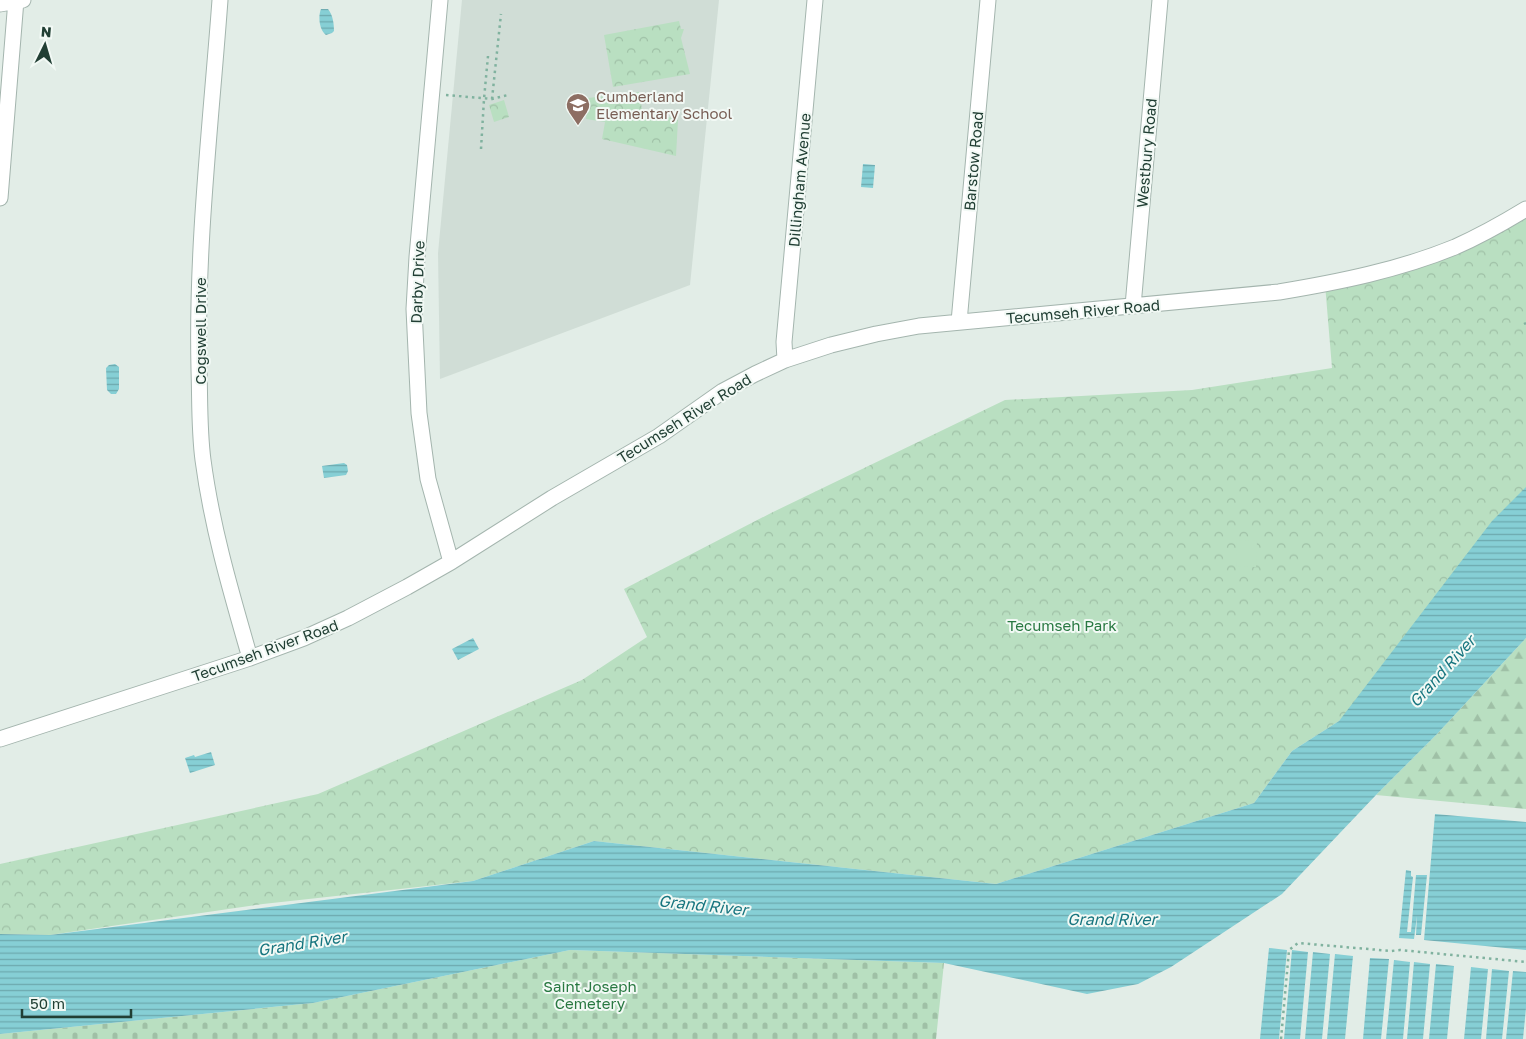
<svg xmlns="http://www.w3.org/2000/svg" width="1526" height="1039" font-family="'Golos Text',sans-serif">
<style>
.built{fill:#d0ddd6}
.forest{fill:url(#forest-firs)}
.cemetery{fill:url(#cemetery-stones)}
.park{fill:url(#park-crowns)}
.pitch{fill:#b9dfc1}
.water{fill:url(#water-rules)}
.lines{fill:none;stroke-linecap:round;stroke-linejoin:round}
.minor-casing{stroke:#a4b5ae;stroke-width:17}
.path{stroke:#80b29f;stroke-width:2.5;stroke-dasharray:2.5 4;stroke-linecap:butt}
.minor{stroke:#fff;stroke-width:15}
.labels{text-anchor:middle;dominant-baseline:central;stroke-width:4;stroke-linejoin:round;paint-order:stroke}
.education-label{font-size:15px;fill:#785e54;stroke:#f2f9f5;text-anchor:start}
.street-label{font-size:15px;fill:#213f34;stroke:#f2f9f5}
.park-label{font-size:15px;fill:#287841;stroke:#f2f9f5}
.water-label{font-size:16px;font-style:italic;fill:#17757f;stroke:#f2f9f5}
</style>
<defs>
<pattern id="forest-firs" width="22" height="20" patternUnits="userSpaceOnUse" patternTransform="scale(1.25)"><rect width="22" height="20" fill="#b9dfc1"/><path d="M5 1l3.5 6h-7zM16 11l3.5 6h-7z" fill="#9fc0a6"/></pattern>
<pattern id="cemetery-stones" width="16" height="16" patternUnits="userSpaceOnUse" patternTransform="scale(1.25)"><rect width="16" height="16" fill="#b9dfc1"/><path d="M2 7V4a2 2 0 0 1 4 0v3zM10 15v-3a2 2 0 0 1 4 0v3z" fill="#9fc0a6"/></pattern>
<pattern id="park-crowns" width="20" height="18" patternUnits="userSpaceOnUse" patternTransform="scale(1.25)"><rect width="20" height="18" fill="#b9dfc1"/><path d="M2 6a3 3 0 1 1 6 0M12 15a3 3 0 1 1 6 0" fill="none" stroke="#9fc0a6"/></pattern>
<pattern id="water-rules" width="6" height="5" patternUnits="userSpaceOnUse" patternTransform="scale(1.25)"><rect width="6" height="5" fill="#86cfd5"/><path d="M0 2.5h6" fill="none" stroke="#6da9ae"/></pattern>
</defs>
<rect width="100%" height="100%" fill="#e2ede7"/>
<!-- built -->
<path class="built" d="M462,0H719L690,285L440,379L438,253Z"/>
<!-- forest -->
<path class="forest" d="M1526,638V809L1376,795L1437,734Z"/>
<!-- cemetery -->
<path class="cemetery" d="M570,950L944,963L936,1039H0V1034L313,1003Z"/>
<!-- park -->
<path class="park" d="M679,21L681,29H684L681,38L690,74L613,87L604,35Z
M639,92L642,109L678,120L676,156L602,139L605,122L586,119L588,98Z
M504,100L509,117L494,122L489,105Z
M1526,209V510L1339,721L1292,751L1254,803L996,884L594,841L473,881L263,904L50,935L0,934V864L318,794L582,680L647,637L624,589L771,513L1005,400L1192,390L1332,368L1325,284L1406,264Z"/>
<!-- pitch -->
<path class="pitch" d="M1237,540L1257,541L1256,567L1236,566Z"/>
<!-- water -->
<path class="water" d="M321,9H328C333,15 334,24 334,31L332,33L326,35C319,30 318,16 321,9Z
M863,164L875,165L873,188L861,187Z
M115,364L119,367V389L116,394H111L107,390L106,368L109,365Z
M344,463L347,465L348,471L346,475L324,478L322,466Z
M1526,487V638L1437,734L1376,795L1282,894L1171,967L1138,984L1087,994L944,963L570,950L313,1003L0,1034V934L50,935L473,881L594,841L996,884L1254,803L1292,751L1339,721L1492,521Z
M473,638L479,649L458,660L452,649Z
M211,752L215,765L190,773L185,758L194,755L195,757Z
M1435,814L1526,822V950L1424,940Z
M1406,870L1411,871V876L1413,877L1407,932H1411L1416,875H1427L1421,935H1416L1417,916L1414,939L1399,938Z
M1269,948L1287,950L1279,1039H1260Z
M1292,950L1308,952L1300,1039H1284Z
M1313,952L1330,954L1322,1039H1305Z
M1335,954L1353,956L1345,1039H1327Z
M1370,958L1389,959L1381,1039H1363Z
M1394,960L1410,962L1403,1039H1386Z
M1414,962L1430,964L1423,1039H1407Z
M1436,964L1454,966L1447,1039H1429Z
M1471,967L1488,969L1481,1039H1464Z
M1492,969L1509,971L1502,1039H1486Z
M1513,971L1526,972V1008L1523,1039H1506Z"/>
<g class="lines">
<!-- minor casing -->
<g class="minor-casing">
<path id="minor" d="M220,0C211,122 196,247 199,369C200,399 199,430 203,460C212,528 231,592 250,658
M440,0L417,257L414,309L419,413L428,479L451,562
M0,4L23,0
M0,198L16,0
M1133,306L1160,0
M959,322L988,0
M785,360L784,342L815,0
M0,739L250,658L304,638L348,618L407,587L451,562L552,498L659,436L723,391L755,374L785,360L831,345L876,334L919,326L1279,292C1339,282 1399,270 1455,247C1480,236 1503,223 1526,209"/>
</g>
<!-- path -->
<path class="path" d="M446,95L492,99L508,95
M492,99L501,14
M481,149L484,99L488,56
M1524,324L1526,323
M1281,1039L1289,950L1298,943L1391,951L1400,950L1526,962"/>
<!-- minor -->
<use href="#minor" class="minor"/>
</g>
<!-- icons -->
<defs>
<g id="school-pin" transform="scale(1.25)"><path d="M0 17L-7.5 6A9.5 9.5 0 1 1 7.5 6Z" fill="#8d6e63" stroke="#f2f9f5"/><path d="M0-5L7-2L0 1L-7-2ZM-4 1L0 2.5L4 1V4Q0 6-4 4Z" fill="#fff"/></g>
</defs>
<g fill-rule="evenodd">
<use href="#school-pin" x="578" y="105"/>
</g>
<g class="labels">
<!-- education labels -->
<g class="education-label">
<text x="596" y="96">Cumberland<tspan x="596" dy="17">Elementary School</tspan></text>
</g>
<!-- street labels -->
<g class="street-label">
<text transform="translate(1146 153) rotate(-85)">Westbury Road</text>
<text transform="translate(973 161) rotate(-85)">Barstow Road</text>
<text transform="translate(799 180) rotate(-85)">Dillingham Avenue</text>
<text transform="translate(417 282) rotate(-88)">Darby Drive</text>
<text transform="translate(1083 311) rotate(-5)">Tecumseh River Road</text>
<text transform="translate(200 331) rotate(-90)">Cogswell Drive</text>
<text transform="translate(684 418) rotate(-32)">Tecumseh River Road</text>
<text transform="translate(265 650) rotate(-20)">Tecumseh River Road</text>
</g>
<!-- park labels -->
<g class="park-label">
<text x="1062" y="625">Tecumseh Park</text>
<text x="590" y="986">Saint Joseph<tspan x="590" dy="17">Cemetery</tspan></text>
</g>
<!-- water labels -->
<g class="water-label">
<text transform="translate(1442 671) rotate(-48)">Grand River</text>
<text transform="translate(703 905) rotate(6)">Grand River</text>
<text x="1112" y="919">Grand River</text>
<text transform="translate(302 943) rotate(-9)">Grand River</text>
</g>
</g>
<!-- north arrow -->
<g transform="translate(45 45) rotate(5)" stroke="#f2f9f5" stroke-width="4" paint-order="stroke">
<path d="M0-4L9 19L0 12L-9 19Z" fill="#213f34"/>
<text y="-8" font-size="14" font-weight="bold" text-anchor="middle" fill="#213f34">N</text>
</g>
<!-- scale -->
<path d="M22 1009v8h109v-8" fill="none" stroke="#213f34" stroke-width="2.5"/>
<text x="30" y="1009" font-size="15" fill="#213f34" stroke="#f2f9f5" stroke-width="4" paint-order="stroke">50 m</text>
</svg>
